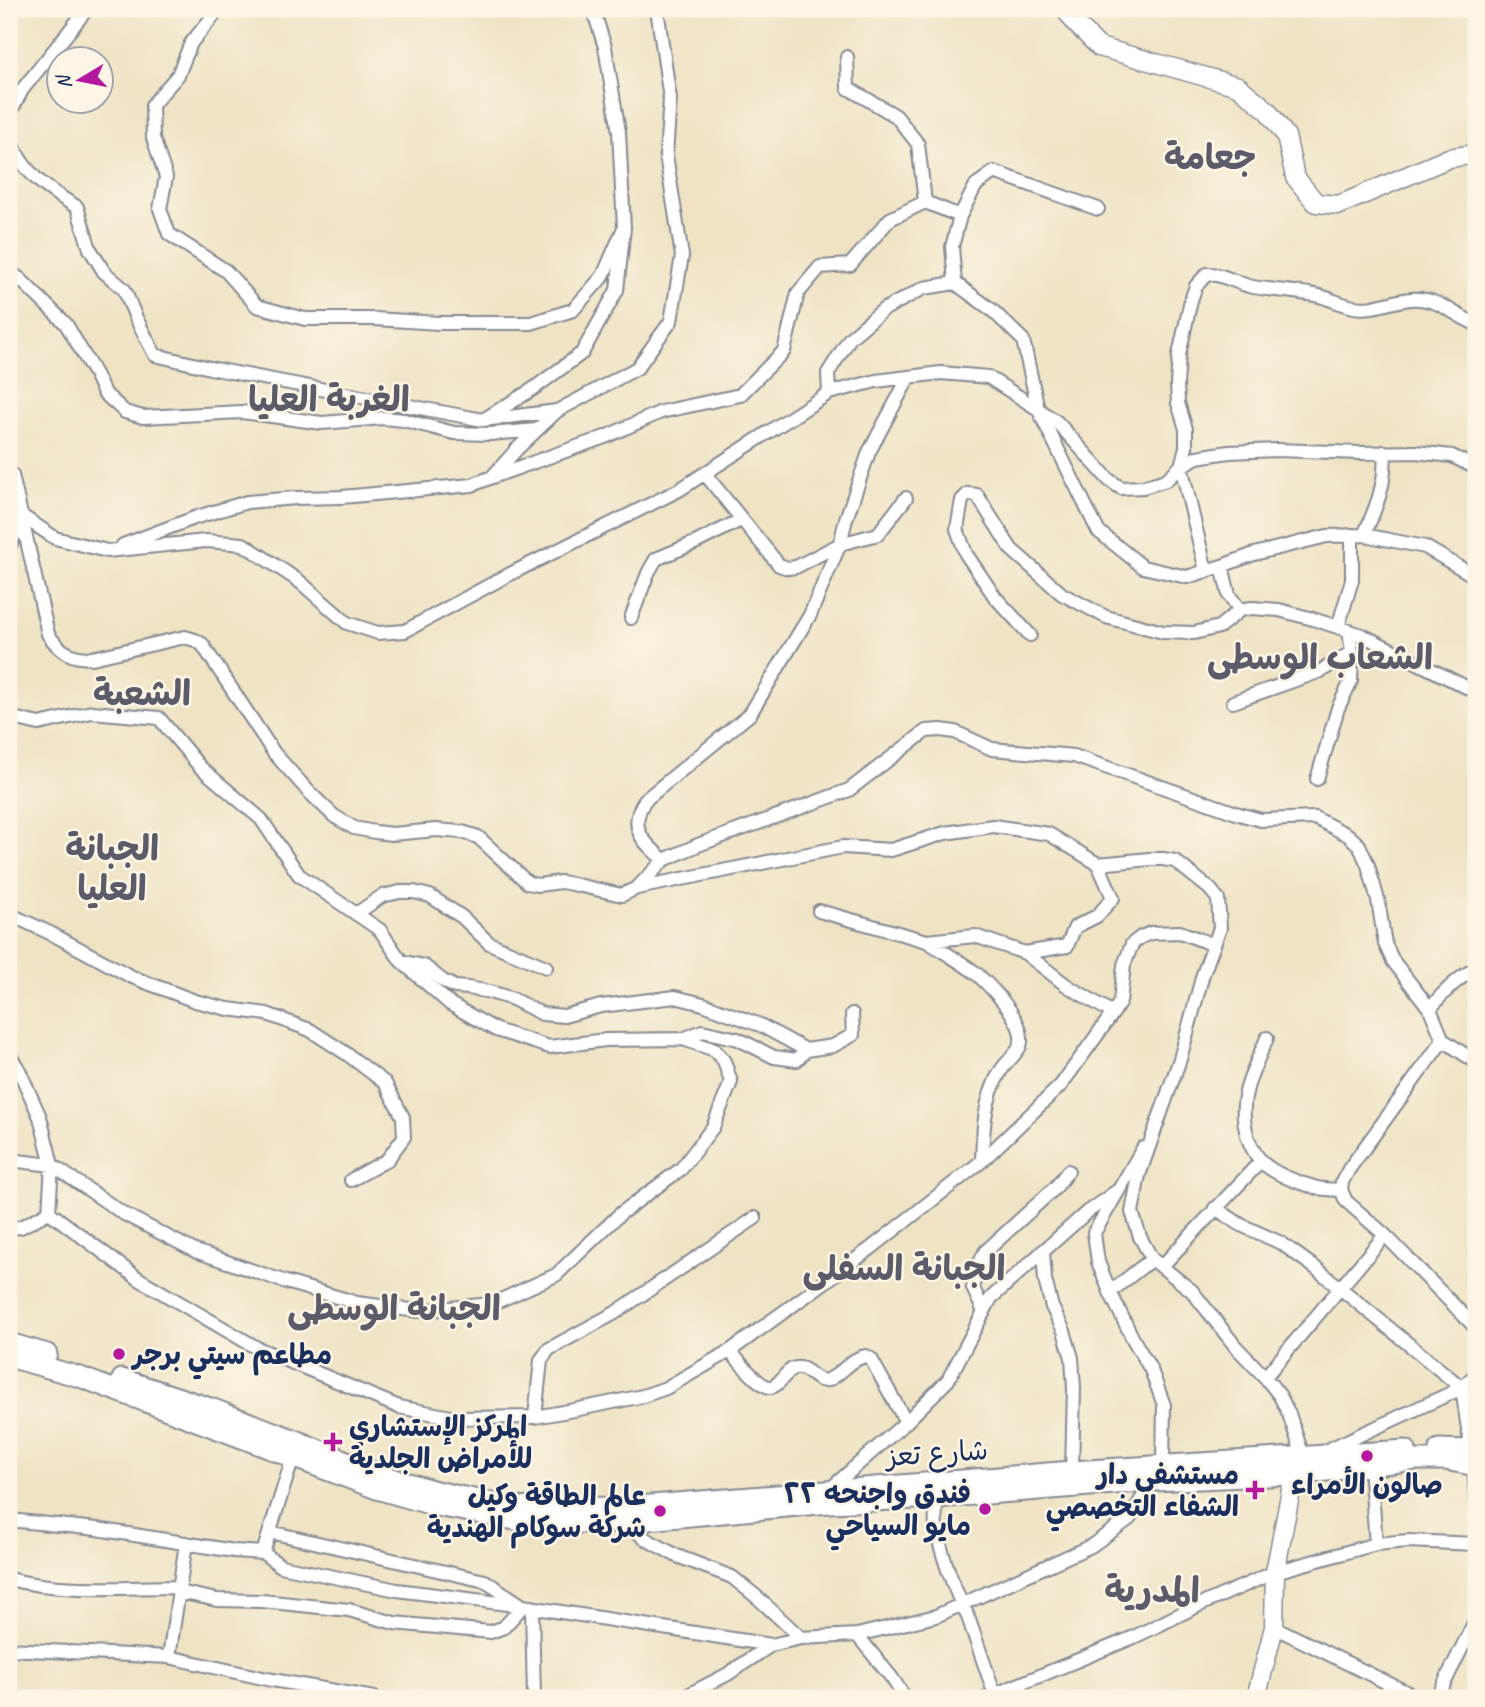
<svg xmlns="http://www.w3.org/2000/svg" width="1485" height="1707" font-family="Caveat,'Playpen Sans Arabic',sans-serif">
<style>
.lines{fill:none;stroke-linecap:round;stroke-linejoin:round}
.minor-casing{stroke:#858991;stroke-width:16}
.secondary-casing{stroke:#858991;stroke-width:21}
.primary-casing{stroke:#858991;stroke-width:23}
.minor{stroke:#fff;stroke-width:12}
.secondary{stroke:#fff;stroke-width:18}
.primary{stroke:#fff;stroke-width:19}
.poi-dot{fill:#b5179e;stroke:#fcf5e5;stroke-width:2.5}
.labels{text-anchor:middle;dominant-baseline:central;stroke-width:5;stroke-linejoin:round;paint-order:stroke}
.poi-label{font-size:28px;font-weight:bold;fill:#1b2f5e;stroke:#fcf5e5;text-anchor:end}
.street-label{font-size:28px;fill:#1b2f5e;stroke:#fcf5e5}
.district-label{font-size:35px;font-weight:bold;fill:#5c5b6a;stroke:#fcf5e5}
</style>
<rect width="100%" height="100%" fill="#fcf5e5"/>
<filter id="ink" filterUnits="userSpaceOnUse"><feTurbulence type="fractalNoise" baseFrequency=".0143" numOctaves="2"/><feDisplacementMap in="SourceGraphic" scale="14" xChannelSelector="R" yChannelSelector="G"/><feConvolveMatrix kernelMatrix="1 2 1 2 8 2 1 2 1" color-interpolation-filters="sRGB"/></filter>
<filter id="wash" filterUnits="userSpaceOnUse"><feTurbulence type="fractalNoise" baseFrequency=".00686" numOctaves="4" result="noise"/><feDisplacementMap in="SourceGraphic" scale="28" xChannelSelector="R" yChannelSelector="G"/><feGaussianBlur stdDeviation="1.57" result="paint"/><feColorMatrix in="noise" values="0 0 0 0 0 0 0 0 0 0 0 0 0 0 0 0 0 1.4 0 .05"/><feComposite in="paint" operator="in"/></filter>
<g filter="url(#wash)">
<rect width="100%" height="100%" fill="#efe3c4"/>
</g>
<g filter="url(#ink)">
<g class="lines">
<!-- minor casing -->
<g class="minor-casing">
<path id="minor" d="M219,9L191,43L178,75L152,105L153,138L166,177L160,209L169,234L226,271L257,306L305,319H375L439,323H531L573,310L603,276L624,228
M847,57L848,88L896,116L918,144L925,202L960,216
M9,115L22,90L87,9
M9,136C22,173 45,188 77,207L90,249L104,272L124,289L136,318L155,355L210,368L483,420L557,411L637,368L671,321L682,256L666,155L670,99L657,9
M9,272L20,279L66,324L95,374L104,393L125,412L143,417L242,412L322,423L383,418L404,420L454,433L490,434L537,430
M955,283L952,247L960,216L976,185L994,172L1098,209
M829,393L828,373L850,338L883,310L924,288L955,283L992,310L1023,340L1038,409L1057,422L1109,480L1121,488L1143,487L1166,480L1181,466L1197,457L1229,452L1277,450L1361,453L1416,452L1452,456L1476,468
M486,418L533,389L582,353L617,290L624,228L619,132L605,47L593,9
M9,473L12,475L48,634C60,652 71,658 92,658L185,637L195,640L202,644L274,753L309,792L334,816L354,828L375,832L392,834L436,830L462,832L478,837L528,883L538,885L561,882L577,885L622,895L637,888L664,860L698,845L849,790L926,731L941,730L955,732L992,749L1074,756L1239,814L1261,820L1315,818L1348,835L1359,845L1368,865L1378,900L1385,944L1393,961L1430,1009L1443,1040L1476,1062
M705,474L779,565L788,568L796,567L840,544L878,534L906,498
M492,477L605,437L661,412L740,395L784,351L798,293L820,267L850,265L890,219L925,202
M1364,535C1376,508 1387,482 1384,452
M123,545L197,517L247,502L296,498L342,497L472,485L492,477L517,449L557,411
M9,548L22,516L55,538L107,551L206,541L243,544L299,581L347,623L378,633L405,631L510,574L679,490L829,393L876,381L941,373L988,377L1038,409L1098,531L1143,567L1187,577L1222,566L1254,554L1327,536L1364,535L1425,547L1471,574L1476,579
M1222,566L1229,595L1240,610
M1206,571L1181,466L1186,447V429L1178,403L1177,384L1179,355L1191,300L1196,286L1207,274C1222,273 1237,284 1253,287C1276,291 1300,291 1323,297C1333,300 1343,305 1354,307C1381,312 1405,291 1433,302C1448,307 1461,318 1476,324
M631,618L648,573L656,559L697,542L741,520
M1338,627L1352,580V535
M1030,635L995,597L966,554L957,529L962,500L968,494L977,495L1011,549L1062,594L1106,617L1163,632L1194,633L1219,627L1240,610L1252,608L1279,610L1313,619L1362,635L1476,692
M1233,702L1321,671L1352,652
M9,717L39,724L92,712L159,718L200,767L261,819L299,875L380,930L401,961L450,1004L496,1030L549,1047L606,1040L683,1039L715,1050L724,1061L731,1082L713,1127L681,1169L620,1214L556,1275L492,1304L418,1311L357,1303L286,1282L195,1251L124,1214L52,1165L9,1160
M1317,779L1338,708L1351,681L1352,652L1349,631
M664,860C643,842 627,828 645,800L750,714L810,615L840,544L846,519L869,452L909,377
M1098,864L1150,859H1163L1175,861L1210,889L1218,899L1220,928L1203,974L1180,1059L1139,1175L1132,1212L1140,1237L1152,1259L1192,1291L1236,1347L1265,1377L1280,1396L1289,1414L1303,1456
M637,888L843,847L891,850L945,833L993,826L1049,834L1098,864L1113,898L1097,916L1075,927L1067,946L1025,953
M819,911L927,941L975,936L1025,953L1066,985L1113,1013
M9,914L52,934L132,977L195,1001L228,1009L267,1014L310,1030L347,1054L385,1083L403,1117L404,1137L387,1160L351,1180
M356,914L382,896L400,892H414L430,896L462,917L489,943L546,967
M927,941C943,952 962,962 977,974C992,988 1028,1024 1020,1046C1016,1055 1005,1063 1000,1072C984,1100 983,1130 982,1161
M405,962L424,966L443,981L455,987L468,988L490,992L513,999L542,1014L564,1016L601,1006L675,997L703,1004L760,1025L806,1050L833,1046L853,1035L852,1014
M1430,1009C1443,992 1458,978 1476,968
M1267,1038C1260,1054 1252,1071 1247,1088C1240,1112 1244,1142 1261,1161C1272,1173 1298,1183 1314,1187C1322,1190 1332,1189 1341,1190
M683,1039L702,1031L738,1039L774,1057L797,1060L806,1050
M1443,1040L1349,1169L1342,1182L1341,1190L1346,1201L1385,1235L1476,1328
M9,1054L19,1070L40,1117L52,1165L49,1212L21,1227L9,1228
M1143,1148L1094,1233L1098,1262L1110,1292L1133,1339L1151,1370L1164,1405L1163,1465
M1215,1208L1241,1225L1281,1243L1317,1269L1462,1388L1471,1450
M49,1212L139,1279L257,1348L399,1407L456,1418L535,1417L574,1410L643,1396L666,1388L730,1351L870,1249L982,1161L1061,1085L1113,1013L1120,1002L1124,965L1132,944L1141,937L1151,933L1180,932L1214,945
M1043,1251L1045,1280L1052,1307L1064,1331L1072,1358L1074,1388L1072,1471
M1162,1266L1261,1161
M1110,1292L1152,1259
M984,1312L973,1288L976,1270L985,1252L1056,1187L1068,1171
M730,1351C737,1359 760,1387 770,1387C773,1387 777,1384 779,1382C784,1377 789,1369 796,1368C809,1365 815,1386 830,1379C843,1373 851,1358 866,1356L871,1359L906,1422
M1265,1377L1385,1235
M535,1417L541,1360L549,1349L615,1313L755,1218
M1325,1451L1462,1388L1476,1374
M1474,1465L1476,1500
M1370,1466L1376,1544
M830,1489L906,1422L948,1380L991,1298L1087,1212L1117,1191
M936,1498C936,1507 935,1517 936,1526C939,1548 956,1595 967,1614L996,1698
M626,1518V1522L644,1538L677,1556L732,1577L758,1598L801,1638
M9,1520L97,1529L234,1551L263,1553L281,1566L397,1590L523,1606L771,1645
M263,1553L295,1451
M9,1579C62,1593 124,1587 179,1587
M179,1592L217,1600L262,1601L349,1610L394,1623L491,1632L504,1627L523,1606L485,1581L270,1532
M532,1607L534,1698
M1274,1627L1418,1698
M857,1635L892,1678L905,1698
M9,1649L169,1657L267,1679L374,1698
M169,1657L186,1543
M682,1698L728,1674L771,1645L801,1638L857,1635L936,1616L1091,1546L1129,1519L1153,1481
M986,1698L1134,1637L1195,1607L1275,1572L1376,1544L1408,1541L1476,1544
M1437,1698L1476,1619"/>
</g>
<!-- secondary casing -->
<g class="secondary-casing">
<path id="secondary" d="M1065,9L1076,24L1099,47L1238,86L1267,110L1286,136L1295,177L1316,203L1339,205L1449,158L1476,154
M1256,1698L1274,1627L1275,1572L1294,1475V1464"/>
</g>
<!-- primary casing -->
<g class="primary-casing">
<path id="primary" d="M9,1343L47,1354
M9,1357L80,1377L377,1489L436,1506L538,1524L626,1522L830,1503L936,1498L1153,1481L1294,1475L1416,1460H1445L1476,1466
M122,1379L213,1409L300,1442L378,1474L436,1491L483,1501L511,1507L539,1508L626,1507L1072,1471L1406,1450
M1439,1449L1471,1450L1476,1452"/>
</g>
<!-- minor -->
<use href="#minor" class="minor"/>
<!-- secondary -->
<use href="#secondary" class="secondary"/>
<!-- primary -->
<use href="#primary" class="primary"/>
</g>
</g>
<!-- markers -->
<g class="poi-dot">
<circle cx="119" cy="1354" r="7"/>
<path d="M329.5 1431.5h7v7h7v7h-7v7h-7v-7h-7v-7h7z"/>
<circle cx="1367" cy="1456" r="7"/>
<path d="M1251.5 1479.5h7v7h7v7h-7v7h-7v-7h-7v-7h7z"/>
<circle cx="985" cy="1509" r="7"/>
<circle cx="660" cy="1511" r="7"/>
</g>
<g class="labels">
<!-- poi labels -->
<g class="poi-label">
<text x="133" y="1354" text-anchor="start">مطاعم سيتي برجر</text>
<text x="349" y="1426" text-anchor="start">المركز الإستشاري<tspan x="349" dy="32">للأمراض الجلدية</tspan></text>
<text x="1239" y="1474">مستشفى دار<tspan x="1239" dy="32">الشفاء التخصصي</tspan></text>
<text x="1367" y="1484" text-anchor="middle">صالون الأمراء</text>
<text x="971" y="1493">فندق واجنحه ٢٢<tspan x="971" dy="32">مايو السياحي</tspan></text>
<text x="646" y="1495">عالم الطاقة وكيل<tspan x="646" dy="32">شركة سوكام الهندية</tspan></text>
</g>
<!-- street labels -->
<g class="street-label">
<text transform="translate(937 1453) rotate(-4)">شارع تعز</text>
</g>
<!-- district labels -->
<g class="district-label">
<text x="1210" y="157">جعامة</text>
<text x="329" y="399">الغربة العليا</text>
<text x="1320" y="657">الشعاب الوسطى</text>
<text x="142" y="693">الشعبة</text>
<text x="112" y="848">الجبانة<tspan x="112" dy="40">العليا</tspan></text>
<text x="904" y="1268">الجبانة السفلى</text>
<text x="394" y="1308">الجبانة الوسطى</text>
<text x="1152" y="1590">المدرية</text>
</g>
</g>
<!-- margin -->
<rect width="1485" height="1707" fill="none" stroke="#fcf5e5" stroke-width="35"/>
<!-- north arrow -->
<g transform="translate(80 80) rotate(260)"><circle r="33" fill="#fcf5e5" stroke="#a2a6af" stroke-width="2"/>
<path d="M0-5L12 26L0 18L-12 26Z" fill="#b5179e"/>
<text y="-10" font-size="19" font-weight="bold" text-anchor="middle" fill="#1b2f5e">N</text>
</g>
</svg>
